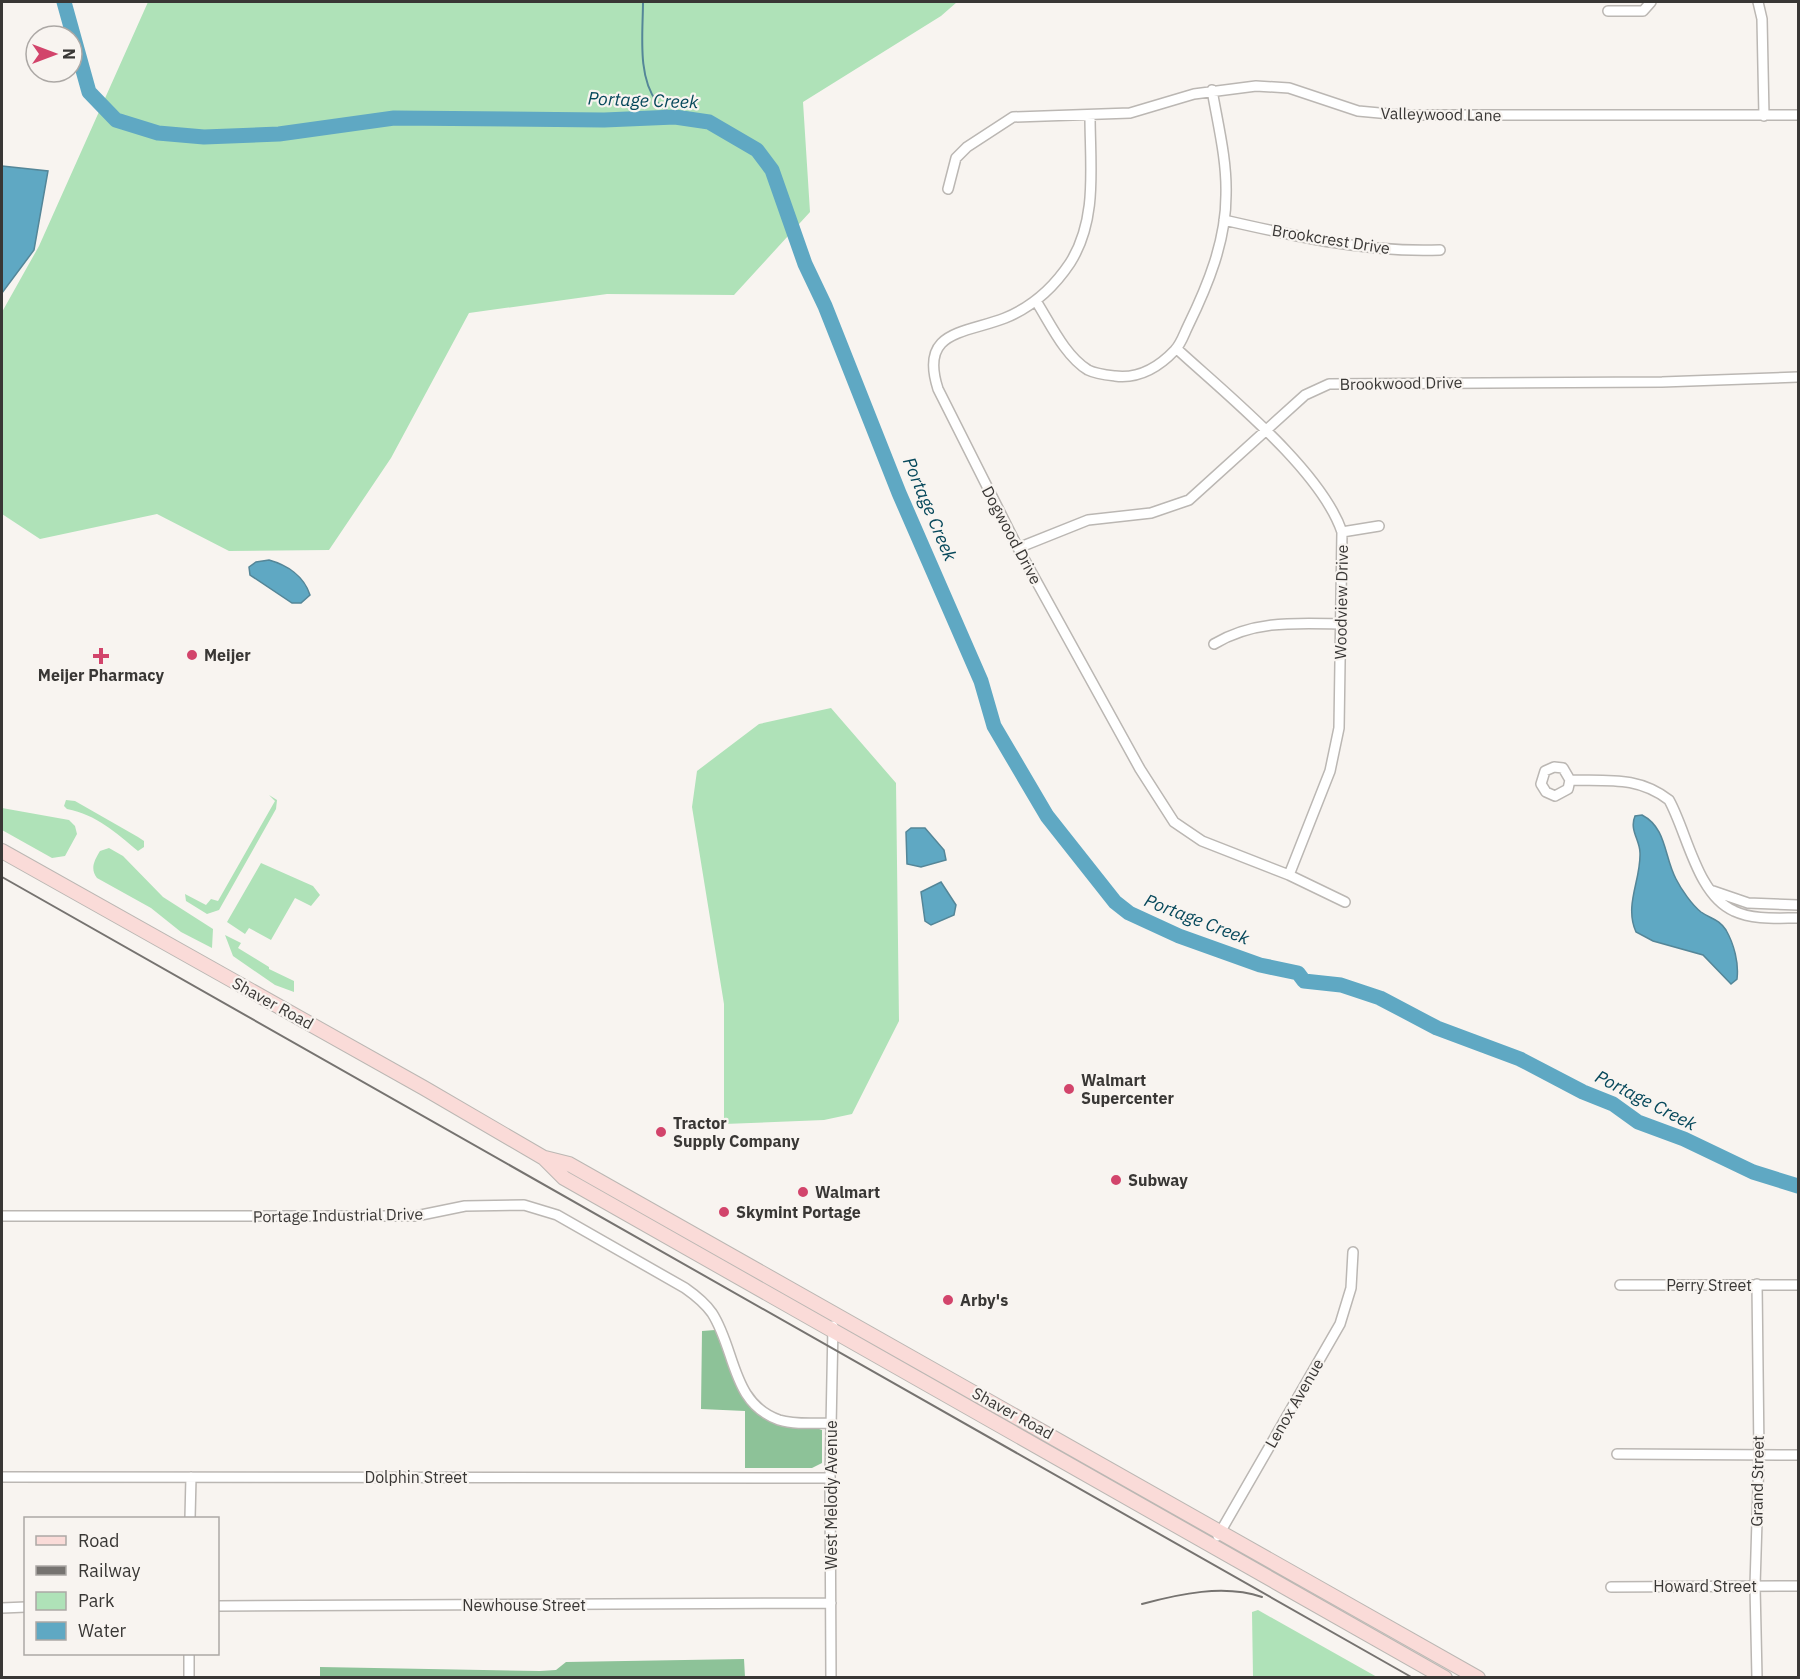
<svg xmlns="http://www.w3.org/2000/svg" width="1800" height="1679" font-family="'IBM Plex Sans',sans-serif">
<style>
.green{fill:#afe2b8}
.forest{fill:#8dc298}
.water{fill:#5fa8c3;stroke:#548698;stroke-width:1.5}
.lines{fill:none;stroke-linecap:round;stroke-linejoin:round}
.stream{stroke:#548698;stroke-width:2}
.river{stroke:#5fa8c3;stroke-width:15}
.minor-casing{stroke:#bbb7b3;stroke-width:12}
.secondary-casing{stroke:#bbb7b3;stroke-width:16}
.minor{stroke:#fff;stroke-width:9}
.secondary{stroke:#fadbd8;stroke-width:14}
.rail{stroke:#767370;stroke-width:2}
.poi-dot{fill:#d2446b;stroke:#f8f4f0;stroke-width:2}
.labels{text-anchor:middle;dominant-baseline:central;stroke-width:4.5;stroke-linejoin:round;paint-order:stroke}
.street-label{font-size:16px;fill:#393735;stroke:#f8f4f0}
.poi-label{font-size:16px;font-weight:bold;fill:#393735;stroke:#f8f4f0;text-anchor:start}
.water-label{font-size:18px;font-style:italic;fill:#06485b;stroke:#f8f4f0}
</style>
<rect width="100%" height="100%" fill="#f8f4f0"/>
<!-- green -->
<path class="green" d="M148,2H957L941,16L803,102L810,212L734,295L607,294L469,313L391,458L329,550L229,551L157,514L40,539L2,514V312L39,246Z
M831,708L896,783L899,1021L852,1114L824,1120L724,1124V1004L692,807L697,771L759,724Z
M269,795L277,800L276,809L219,910L207,914L186,901L185,894L206,905L211,899L218,901L275,801Z
M66,800L75,801L138,837L144,841V847L138,851C115,832 97,815 67,809L64,806Z
M2,808L69,820L75,826L77,834L65,856L52,858L2,830Z
M109,848L123,856L163,897L213,929L212,948L181,932L151,908L97,878C90,869 94,861 100,851Z
M261,863L313,886L320,895L311,906L295,898L271,940L249,928L245,934L227,922Z
M225,935L241,943L238,948L269,967V969L294,981V992L275,985L233,956Z
M1258,1610L1377,1677H1253L1252,1612Z"/>
<!-- forest -->
<path class="forest" d="M715,1330L737,1388L748,1404L822,1430V1463L812,1468H745V1411L701,1409L702,1331Z
M744,1659L745,1677H320V1667L540,1671L556,1670L566,1662Z"/>
<!-- water -->
<path class="water" d="M2,166L48,171L34,250L2,293Z
M269,560C287,565 304,576 310,595L301,603H292L250,575L249,567L256,562Z
M1642,815C1667,828 1664,857 1676,879C1681,889 1692,905 1701,912C1711,919 1719,919 1726,930C1734,944 1739,963 1737,979L1731,984L1703,955L1653,941L1636,932C1624,905 1641,880 1640,853C1640,840 1629,830 1635,816Z
M911,828H925L944,850L946,860L921,867L907,864L906,832Z
M941,882L956,905L954,915L931,925L925,921L921,892Z"/>
<g class="lines">
<!-- stream -->
<path class="stream" d="M643,2C643,32 637,77 657,102C662,108 670,112 675,117"/>
<!-- river -->
<path class="river" d="M64,2L89,92L116,120L158,133L204,137L279,134L394,118L604,120L675,117L709,122L757,150L772,170L805,264L825,306L899,493L981,681L994,726L1047,816L1115,902L1129,913L1179,936L1260,965L1298,973L1304,981L1341,985L1380,998L1437,1028L1520,1059L1583,1092L1613,1104L1638,1122L1684,1139L1753,1172L1798,1186"/>
<!-- minor casing -->
<g class="minor-casing">
<path id="minor" d="M1758,2L1762,19L1764,116
M1608,11H1643L1651,2
M1090,116C1090,166 1098,219 1070,263C1054,287 1032,307 1005,318C964,334 919,330 938,389L1018,548L1140,769L1174,822L1202,841L1289,875L1345,902
M948,189L956,158L967,147L1013,117L1130,113L1194,94L1256,86L1289,88L1358,111L1401,115H1798
M1224,220C1294,236 1367,253 1440,250
M1036,301C1050,323 1065,356 1088,370C1096,374 1106,375 1115,376C1139,379 1159,367 1175,350C1181,344 1184,334 1188,326C1208,285 1226,241 1226,195C1227,160 1218,125 1212,90
M1177,349C1226,394 1321,470 1342,532L1339,728L1330,771L1289,875
M1342,532L1379,526
M1018,548L1088,520L1151,513L1189,500L1305,395L1329,384L1662,382L1798,377
M1214,644C1254,620 1296,623 1341,624
M1570,780L1563,768L1554,767L1545,771L1541,784L1546,792L1555,796L1568,789L1570,780C1608,781 1638,776 1669,800C1687,832 1697,895 1734,911C1753,920 1777,918 1798,918
M1713,891L1748,903L1798,905
M2,1216H416L465,1206L524,1205L557,1215L685,1288C695,1295 705,1303 712,1313C736,1350 731,1403 779,1420C795,1425 814,1423 830,1423
M1757,1284L1759,1455L1755,1586L1757,1678
M1620,1285H1798
M1617,1454L1798,1455
M2,1477L830,1478
M190,1518L191,1477
M1218,1536L1340,1324L1351,1288L1353,1252
M1611,1587L1798,1586
M218,1606L831,1603
M2,1608L26,1607
M189,1678V1654
M831,1678L830,1478L833,1326"/>
</g>
<!-- secondary casing -->
<g class="secondary-casing">
<path id="secondary" d="M2,851L424,1088L544,1158L564,1178L1445,1678
M545,1158L569,1164L1478,1678"/>
</g>
<!-- minor -->
<use href="#minor" class="minor"/>
<!-- secondary -->
<use href="#secondary" class="secondary"/>
<!-- rail -->
<path class="rail" d="M2,877L1413,1678
M1142,1604C1179,1594 1224,1584 1262,1597"/>
</g>
<!-- markers -->
<g class="poi-dot">
<circle cx="192" cy="655" r="6"/>
<path d="M98 647h6v6h6v6h-6v6h-6v-6h-6v-6h6z"/>
<circle cx="1069" cy="1089" r="6"/>
<circle cx="661" cy="1132" r="6"/>
<circle cx="1116" cy="1180" r="6"/>
<circle cx="803" cy="1192" r="6"/>
<circle cx="724" cy="1212" r="6"/>
<circle cx="948" cy="1300" r="6"/>
</g>
<g class="labels">
<!-- street labels -->
<g class="street-label">
<text transform="translate(1441 114) rotate(1)">Valleywood Lane</text>
<text transform="translate(1331 239) rotate(9)">Brookcrest Drive</text>
<text transform="translate(1401 383) rotate(-1)">Brookwood Drive</text>
<text transform="translate(1012 535) rotate(62)">Dogwood Drive</text>
<text transform="translate(1341 602) rotate(-89)">Woodview Drive</text>
<text transform="translate(273 1003) rotate(29)">Shaver Road</text>
<text transform="translate(338 1215) rotate(-1)">Portage Industrial Drive</text>
<text x="1709" y="1285">Perry Street</text>
<text transform="translate(1294 1403) rotate(-60)">Lenox Avenue</text>
<text transform="translate(1013 1413) rotate(29)">Shaver Road</text>
<text x="416" y="1477">Dolphin Street</text>
<text transform="translate(1757 1481) rotate(-89)">Grand Street</text>
<text transform="translate(831 1495) rotate(-90)">West Melody Avenue</text>
<text x="1705" y="1586">Howard Street</text>
<text x="524" y="1605">Newhouse Street</text>
</g>
<!-- poi labels -->
<g class="poi-label">
<text x="204" y="655">Meijer</text>
<text x="101" y="675" text-anchor="middle">Meijer Pharmacy</text>
<text x="1081" y="1080">Walmart<tspan x="1081" dy="18">Supercenter</tspan></text>
<text x="673" y="1123">Tractor<tspan x="673" dy="18">Supply Company</tspan></text>
<text x="1128" y="1180">Subway</text>
<text x="815" y="1192">Walmart</text>
<text x="736" y="1212">Skymint Portage</text>
<text x="960" y="1300">Arby's</text>
</g>
<!-- water labels -->
<g class="water-label">
<text transform="translate(643 100) rotate(2)">Portage Creek</text>
<text transform="translate(930 509) rotate(67)">Portage Creek</text>
<text transform="translate(1197 919) rotate(21)">Portage Creek</text>
<text transform="translate(1646 1100) rotate(27)">Portage Creek</text>
</g>
</g>
<!-- border -->
<rect width="1800" height="1679" fill="none" stroke="#393735" stroke-width="6"/>
<!-- legend -->
<rect x="24" y="1517" width="195" height="138" fill="#f8f4f0" stroke="#aca8a5" stroke-width="1.5"/>
<rect x="36" y="1536" width="30" height="9" fill="#fadbd8" stroke="#aca8a5" stroke-width="1.5"/>
<text x="78" y="1547" font-size="18" fill="#393735">Road</text>
<rect x="36" y="1566" width="30" height="9" fill="#767370" stroke="#aca8a5" stroke-width="1.5"/>
<text x="78" y="1577" font-size="18" fill="#393735">Railway</text>
<rect x="36" y="1592" width="30" height="18" fill="#afe2b8" stroke="#aca8a5" stroke-width="1.5"/>
<text x="78" y="1607" font-size="18" fill="#393735">Park</text>
<rect x="36" y="1622" width="30" height="18" fill="#5fa8c3" stroke="#aca8a5" stroke-width="1.5"/>
<text x="78" y="1637" font-size="18" fill="#393735">Water</text>
<!-- north arrow -->
<g transform="translate(54 54) rotate(90)"><circle r="28" fill="#f8f4f0" stroke="#aca8a5" stroke-width="1.5"/>
<path d="M0-4.5L10 22L0 15L-10 22Z" fill="#d2446b"/>
<text y="-9" font-size="16" font-weight="bold" text-anchor="middle" fill="#393735">N</text>
</g>
</svg>
